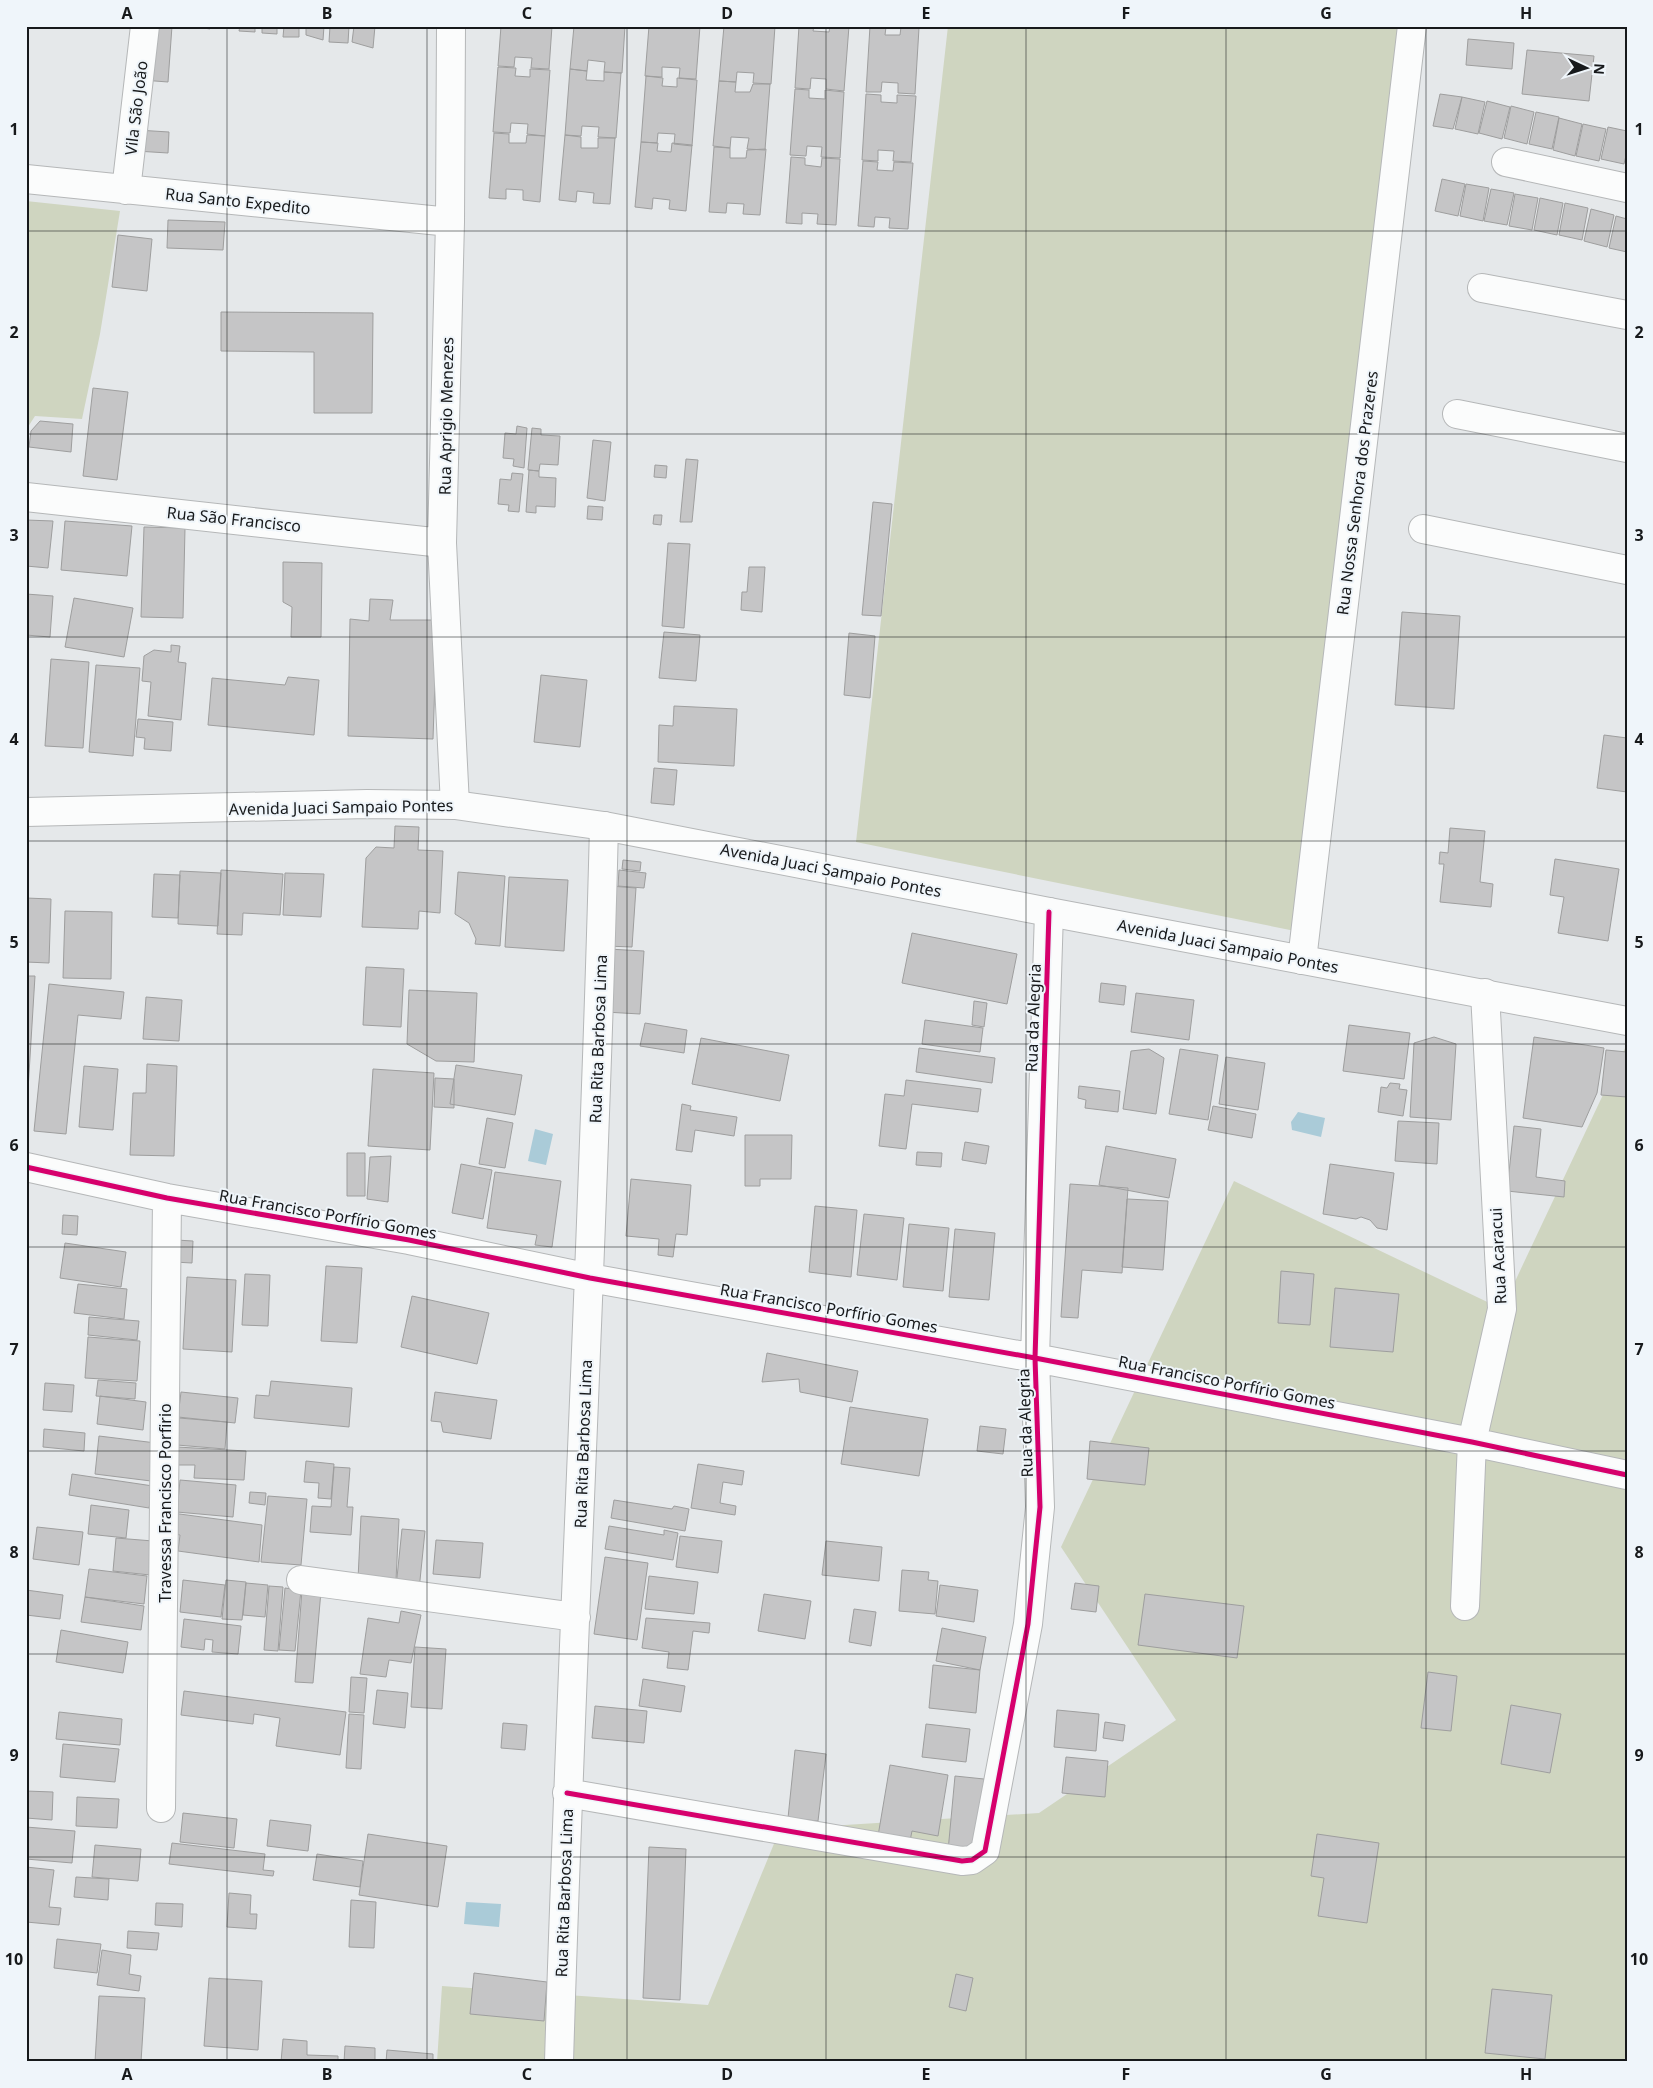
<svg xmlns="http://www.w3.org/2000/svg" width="1653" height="2088" font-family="'Noto Sans',sans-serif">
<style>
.green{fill:#cfd5c0}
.water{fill:#aacbd8}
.building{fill:#c5c5c6;stroke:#9e9e9e}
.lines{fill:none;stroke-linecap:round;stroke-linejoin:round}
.minor-casing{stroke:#b5b7b8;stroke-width:30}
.secondary-casing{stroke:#b5b7b8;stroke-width:30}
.minor{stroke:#fbfcfc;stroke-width:28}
.secondary{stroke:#fbfcfc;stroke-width:28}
.cycleway-casing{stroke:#eff5fa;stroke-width:8}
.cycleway{stroke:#d6006c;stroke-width:5}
.grid{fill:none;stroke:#17191b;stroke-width:1;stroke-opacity:0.55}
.labels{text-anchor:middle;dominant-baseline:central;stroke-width:4;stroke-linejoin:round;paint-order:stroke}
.street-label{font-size:16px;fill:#17191b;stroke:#eff5fa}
.neatline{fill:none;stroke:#17191b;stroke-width:2}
.grid-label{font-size:16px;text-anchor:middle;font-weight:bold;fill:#17191b}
</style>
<rect width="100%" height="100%" fill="#e5e8ea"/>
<!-- green -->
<path class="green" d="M948,26H1409L1300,932L856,842Z
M26,201L120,211L100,334L82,419L35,416L26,430Z
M1626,1046L1627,2062H437L442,1986L708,2005L780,1829L1039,1813L1176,1720L1061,1547L1234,1181L1502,1309Z"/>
<!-- water -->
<path class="water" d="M1298,1112L1325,1118L1321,1137L1292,1130L1291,1122Z
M535,1129L553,1134L546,1165L528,1161Z
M466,1902L501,1904L499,1927L464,1924Z"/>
<!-- building -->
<path class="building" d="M147,26H172L168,82L142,80Z
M191,26H210V29Z
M240,26H255V32L239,31Z
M262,26H277V34L262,33Z
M284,26H299V37H283Z
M306,26H324L323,40L306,35Z
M330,26H349L348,43L329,42Z
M354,26H375L373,48L352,42Z
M501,26H552L549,69L531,68L532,58L515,57L514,67L498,66Z
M574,26H625L622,73L604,72L605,62L588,60L587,71L570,69Z
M649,26H700L696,79L679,78L680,68L662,67V77L645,76Z
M724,26H775L771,84L753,83L754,73L737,72L736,82L719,81Z
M799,26H814L813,31L829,32L830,26H849L844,91L826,89V79L811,78L810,89L795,88Z
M870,26L886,27L885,35H900L901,27L919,28L915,94L898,93V83L882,82L881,92H866Z
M1468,39L1514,43L1512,69L1466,65Z
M1527,50L1594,56L1589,101L1522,94Z
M498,67L516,68L515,76L530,77V69L550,70L545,136L527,134L528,124L511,123L510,133L493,132Z
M570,69L587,71L586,80L604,81V72L621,73L616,138L598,137L599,127L582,126L581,136L565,135Z
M646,76L663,78L662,86L677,87V78L697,80L692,146L674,144L675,134L658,133L657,143L641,142Z
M719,81L736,82L735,92H750L753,84H770L765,150L747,149L749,138L731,137L730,148L713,146Z
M795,89L809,90V98L825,99V90L844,92L840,158L821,157L822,147L807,146L806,156L790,155Z
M866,94L881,95V102L897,103V95L916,96L911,162L893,161L894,151L878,150V161L862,160Z
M1440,94L1462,97L1453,129L1433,126Z
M1462,97L1485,102L1478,134L1455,129Z
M1487,101L1510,107L1502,139L1479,133Z
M1511,106L1534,112L1527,144L1504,138Z
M1536,112L1559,117L1552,149L1529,144Z
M1559,118L1582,124L1575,156L1553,150Z
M1583,124L1606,129L1599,161L1576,156Z
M1608,127L1627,131V151L1624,164L1601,159Z
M137,130L169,132L168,153L136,151Z
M494,133L509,134V143H526L527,135L545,136L540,202L523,200V190L506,189V199L489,198Z
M565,135L581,137V148H598V138H615L610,204L593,203L594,193L577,191L576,202L559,200Z
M641,142L658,143L657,151L671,152L672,143L692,145L686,211L669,209L670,200L653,198L652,209L635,207Z
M714,147L730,148V158H746L747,150L766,149L760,215L743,214L744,204L727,203L726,213L709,212Z
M791,157L805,158V165L821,167L822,158L840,159L836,225L817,224L818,214L802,213V224L786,223Z
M863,161L878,162L877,170L893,171L894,162L913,163L908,229L889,228L890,218L875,217L874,227L858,226Z
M1442,179L1465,184L1458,216L1435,211Z
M1466,184L1489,188L1483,221L1460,216Z
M1491,189L1514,193L1507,225L1484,221Z
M1515,194L1538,198L1532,230L1509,226Z
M1540,198L1563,203L1557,235L1534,230Z
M1565,203L1588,208L1582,240L1559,235Z
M1591,209L1614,215L1607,247L1584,241Z
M1616,216L1627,219V252L1609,248Z
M168,220L225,222L223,250L167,248Z
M118,235L152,239L147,291L112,287Z
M221,312L373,313L372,413H314V352L221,351Z
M93,388L128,392L117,480L83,476Z
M40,421L73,424L71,452L29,447L31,431Z
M517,426L527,428L524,468L513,466L514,459L503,458L505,433L516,434Z
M532,428L541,429V435L560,436L558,465L540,464L539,471L528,470Z
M593,440L611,442L605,501L587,498Z
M686,459L698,460L692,522H680Z
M655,465L667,466L666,478L654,477Z
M529,470L539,471V477L556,478L555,507L536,506V513L526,512Z
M512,473L523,474L519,512L508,511L509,505L498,504L500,479L511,480Z
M873,502L892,504L881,616L862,615Z
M588,506L603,507L602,520L587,519Z
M654,515H662L661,525L653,524Z
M26,520L53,521L48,568L26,566Z
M65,521L132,526L127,576L61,570Z
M144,527L185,528L183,618L141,617Z
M668,543L690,544L684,628L662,626Z
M283,562L322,563L321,637H291L292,607L283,602Z
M749,567H765L762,612L741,610L742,592H747Z
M26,594L53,596L50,637L26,635Z
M74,598L133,608L124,657L65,647Z
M370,599L393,600L390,620H437L433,739L348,736L350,619L369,621Z
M1402,612L1460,616L1454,709L1395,705Z
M664,632L700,635L696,681L659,678Z
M849,633L875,636L870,698L844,695Z
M171,645L180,646L178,662L186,663L181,720L148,716L151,682L142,681L144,656L154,650L171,652Z
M51,659L89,662L83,748L45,746Z
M96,665L140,668L133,756L89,752Z
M541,675L587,680L580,747L534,742Z
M288,677L319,680L314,735L208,725L212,678L285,685Z
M674,706L737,709L734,766L658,762L659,725L673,726Z
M138,719L173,722L171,751L144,749L145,738L136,737Z
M1604,735L1627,738V792L1597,788Z
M654,768L677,770L674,805L651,803Z
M395,826L419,827L418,850L443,851L440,913L419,911L418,929L362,927L366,858L376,847L394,848Z
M1450,828L1485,831L1480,882L1493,884L1491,907L1440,902L1444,864H1439L1440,852L1448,853Z
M1555,859L1619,869L1608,941L1558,933L1564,897L1550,895Z
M623,860L641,862L640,871L622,869Z
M221,870L283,874L280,915L243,913L242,935L217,934Z
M619,870L646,873L644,888L618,886Z
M180,871L221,873L218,926L178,924Z
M458,872L505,876L500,946L475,944L476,939L469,923L455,914Z
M285,873L324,874L321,917L283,915Z
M154,874L180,875L178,918L152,917Z
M509,877L568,880L564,951L505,947Z
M610,886L636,888L632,947L606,946Z
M26,898L51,899L49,963L26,962Z
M65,911L112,912L111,979L63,978Z
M912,933L1017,954L1007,1004L902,983Z
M608,949L644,951L640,1014L605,1012Z
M366,967L404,969L401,1027L363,1025Z
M26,976H35L28,1090H26Z
M1101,983L1126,986L1124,1005L1099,1002Z
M49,984L124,992L121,1019L78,1015L66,1134L34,1131Z
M409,990L477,993L474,1062L436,1061L407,1044Z
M1136,993L1194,1000L1189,1040L1131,1032Z
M146,997L182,1000L179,1041L143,1039Z
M974,1001L987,1003L984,1027L972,1025Z
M925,1020L983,1028L980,1052L922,1044Z
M645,1023L687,1030L684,1053L640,1046Z
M1349,1025L1410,1033L1404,1079L1343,1071Z
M1434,1037L1456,1044L1451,1120L1410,1117L1414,1043Z
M1534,1037L1604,1048L1597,1093L1582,1127L1523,1118Z
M701,1038L789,1055L780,1101L692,1084Z
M919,1048L995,1058L992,1083L916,1072Z
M1149,1049L1164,1058L1156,1114L1123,1109L1131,1051Z
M1180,1049L1218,1055L1208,1120L1169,1114Z
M1606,1050L1627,1052V1097L1601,1095Z
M1226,1057L1265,1063L1258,1110L1219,1104Z
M147,1064L177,1066L174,1156L130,1155L133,1093H146Z
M456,1065L522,1075L515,1115L450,1104Z
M84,1066L118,1069L113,1130L79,1127Z
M373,1069L434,1073L430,1150L368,1146Z
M435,1078L454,1079V1108L434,1107Z
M906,1080L981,1089L978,1112L912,1104L906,1149L879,1146L885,1094L904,1096Z
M1390,1083L1400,1084L1399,1089L1407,1090L1403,1116L1378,1112L1381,1087L1387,1088Z
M1079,1086L1120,1091L1118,1112L1085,1108L1086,1100L1078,1098Z
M26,1103H28L27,1128H26Z
M682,1104L691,1106L690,1110L737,1117L734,1136L695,1130L692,1152L676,1150Z
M1213,1106L1256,1114L1252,1138L1208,1130Z
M487,1118L513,1123L505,1168L479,1164Z
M1398,1121L1439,1123L1437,1164L1395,1161Z
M1514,1126L1541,1129L1536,1177L1565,1181L1564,1197L1507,1191Z
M745,1135H792L791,1179H760V1186H745Z
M965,1142L989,1146L986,1164L962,1160Z
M1106,1146L1176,1159L1169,1198L1099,1185Z
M917,1152L942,1153L941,1167L916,1165Z
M347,1153H365V1196H347Z
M391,1156L388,1202L367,1199L370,1157Z
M461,1164L492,1170L483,1219L452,1213Z
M1330,1164L1394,1173L1387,1230L1377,1228L1370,1220L1361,1217L1356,1219L1323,1214Z
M495,1172L561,1181L552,1247L535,1245L537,1235L487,1228Z
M631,1179L691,1185L687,1235L676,1234L673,1257L658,1255L659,1239L626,1236Z
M1070,1184L1128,1188L1122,1273L1082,1270L1078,1318L1061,1317Z
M1127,1199L1168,1201L1163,1270L1122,1267Z
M815,1206L857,1210L851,1277L809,1272Z
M864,1214L904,1218L897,1280L857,1275Z
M63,1215L78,1216L77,1235L62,1234Z
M909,1224L949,1228L943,1291L903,1287Z
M955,1229L995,1233L989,1300L949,1297Z
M176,1240L193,1241L192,1263L174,1262Z
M65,1243L126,1252L121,1287L60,1278Z
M326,1266L362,1268L357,1343L321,1341Z
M1281,1271L1314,1274L1310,1325L1278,1323Z
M245,1274L270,1275L268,1326L242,1325Z
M187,1277L236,1280L232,1352L183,1349Z
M78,1284L127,1289L124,1319L74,1313Z
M1335,1288L1399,1294L1393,1352L1330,1347Z
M412,1296L489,1313L477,1364L401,1347Z
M89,1317L139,1321L137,1340L88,1335Z
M88,1337L140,1341L137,1381L85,1378Z
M767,1353L858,1371L852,1402L800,1392L799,1379L762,1382Z
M98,1380L136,1383L135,1399L96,1396Z
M271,1381L352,1388L349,1427L254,1418L256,1395L269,1396Z
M45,1383L74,1385L72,1412L43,1410Z
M181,1392L238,1398L235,1423L178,1417Z
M435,1392L497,1400L491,1439L443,1432L441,1422L431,1421Z
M100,1396L146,1402L143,1430L97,1424Z
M850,1407L928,1419L919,1476L841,1464Z
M179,1418L227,1422L225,1449L177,1445Z
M980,1426L1006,1429L1003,1454L977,1451Z
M44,1429L85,1433L84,1451L43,1447Z
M99,1436L156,1443L151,1481L95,1474Z
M1090,1441L1149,1448L1145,1485L1087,1479Z
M177,1447L246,1451L244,1480L194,1478L195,1465H176Z
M306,1461L334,1464L331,1499L318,1498L319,1483L304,1482Z
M698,1464L744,1471L742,1485L723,1482L720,1503L736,1506L735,1515L691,1508Z
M334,1467L350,1468L347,1507H353L351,1535L310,1532L312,1506L331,1507Z
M72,1474L153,1486L149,1508L69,1495Z
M180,1480L236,1485L233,1517L177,1512Z
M250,1492L266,1493L265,1505L249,1503Z
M268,1496L307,1499L301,1565L261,1562Z
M614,1500L672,1509L674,1506L689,1509L685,1531L611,1518Z
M91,1505L129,1510L126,1538L88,1534Z
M172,1513L262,1525L259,1562L178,1551L180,1535L169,1533Z
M361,1516L399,1519L396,1580L358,1579Z
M609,1526L664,1535V1530L678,1533L673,1560L605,1549Z
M37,1527L83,1532L79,1565L33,1559Z
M402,1529L425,1531L419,1590L396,1587Z
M680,1536L722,1541L718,1573L676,1567Z
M116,1538L153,1541L150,1575L113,1571Z
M436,1540L483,1543L480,1578L433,1574Z
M826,1541L882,1547L879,1581L822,1575Z
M605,1557L648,1563L637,1640L594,1634Z
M89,1569L147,1576L144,1604L85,1597Z
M902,1570L929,1572L928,1580L938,1581L935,1614L899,1611Z
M649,1576L698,1582L694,1614L645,1609Z
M183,1580L225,1585L221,1617L180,1612Z
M226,1580L246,1582L242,1620L222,1619Z
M246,1583L268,1585L265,1617L243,1615Z
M1075,1583L1099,1586L1096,1612L1071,1609Z
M940,1585L978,1590L974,1622L936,1616Z
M269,1586L283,1587L278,1651L264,1650Z
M285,1588L301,1590L295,1651L279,1650Z
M26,1590L63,1595L60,1619L26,1615Z
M302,1590L321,1591L313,1683L295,1682Z
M764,1594L811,1601L805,1639L758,1631Z
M1145,1594L1244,1606L1237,1658L1138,1645Z
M85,1597L144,1606L141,1630L81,1622Z
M854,1609L876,1612L871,1646L849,1642Z
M401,1611L421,1615L411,1663L389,1660L386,1677L360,1674L368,1618L399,1623Z
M646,1618L710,1623L709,1633L693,1631L688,1670L667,1668L669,1652L642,1648Z
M184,1619L241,1626L238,1654L212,1652L213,1640L205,1639L204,1650L181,1647Z
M942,1628L986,1637L980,1670L936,1661Z
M61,1630L128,1642L123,1673L56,1662Z
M415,1647L446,1649L442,1709L411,1707Z
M933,1665L980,1670L976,1713L929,1708Z
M1428,1672L1457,1676L1451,1731L1421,1728Z
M351,1677L367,1678L364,1713L349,1712Z
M643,1679L685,1686L681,1712L639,1706Z
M377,1690L408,1693L405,1728L373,1724Z
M184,1691L346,1712L340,1755L276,1746L280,1718L254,1714L253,1724L181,1715Z
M1511,1705L1561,1714L1550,1773L1501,1764Z
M595,1706L647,1711L644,1743L592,1738Z
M1057,1710L1099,1714L1096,1751L1054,1747Z
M59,1712L122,1719L120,1745L56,1739Z
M349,1714L364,1715L361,1769L346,1768Z
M1105,1722L1125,1725L1123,1741L1103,1738Z
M503,1723L527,1725L525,1750L501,1748Z
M926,1724L970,1729L966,1762L922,1757Z
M63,1744L119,1749L115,1782L60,1777Z
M795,1750L826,1754L818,1821L788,1818Z
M1066,1757L1108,1761L1105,1797L1062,1793Z
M890,1765L948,1775L938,1836L912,1831L910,1841L878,1836Z
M955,1776L984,1779L977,1853L948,1851Z
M26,1791L53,1792L52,1820L26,1818Z
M77,1797L119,1799L117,1828L76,1826Z
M183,1813L237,1819L234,1848L180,1842Z
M270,1820L311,1825L308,1851L267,1846Z
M26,1827L75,1831L72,1863L26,1859Z
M368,1834L447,1846L438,1907L359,1895Z
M1317,1834L1379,1843L1367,1923L1318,1916L1324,1878L1311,1876Z
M172,1843L265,1854L263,1870L274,1871L273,1876L169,1864Z
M95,1845L141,1849L138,1881L92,1877Z
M649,1847L686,1849L680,2000L643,1998Z
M317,1854L363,1861L360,1887L313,1880Z
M26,1867L54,1870L49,1907L61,1908L59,1925L26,1922Z
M76,1877L109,1879L108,1900L74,1897Z
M229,1893L251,1895L250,1914H257L256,1929L227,1927Z
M351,1900L376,1902L374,1948L349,1947Z
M156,1903L183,1904L182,1927L155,1925Z
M128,1931L159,1933L157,1950L127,1948Z
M57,1939L101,1944L97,1973L54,1968Z
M102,1950L131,1955L129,1974L141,1976L139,1991L97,1985Z
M474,1973L547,1982L544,2021L470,2014Z
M956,1974L973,1978L966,2011L949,2007Z
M209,1978L262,1981L258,2050L204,2046Z
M1492,1989L1552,1995L1545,2059L1485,2053Z
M99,1996L145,1998L141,2062H95Z
M283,2039L307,2041V2055L338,2056V2062H281Z
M345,2046L375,2048V2062H344Z
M387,2050L433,2054V2062H386Z
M26,2059L41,2061V2062H26Z"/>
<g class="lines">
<!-- minor casing -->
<g class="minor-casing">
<path id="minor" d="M451,26L450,222L442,543L455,805
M1506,162L1627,188
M26,179L450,222
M126,190L145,26
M1482,288L1627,315
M1457,414L1627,448
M26,497L442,543
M1423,529L1627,570
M1302,960L1412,26
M26,1167L167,1198L409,1240L590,1278L1035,1358L1472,1442L1627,1475
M301,1580L576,1617
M1465,1606L1472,1442L1502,1309L1485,993
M567,1793L962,1861L972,1860L985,1851L1028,1624L1040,1507L1035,1358L1049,912
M161,1808L167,1198
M559,2062C571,1650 594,1238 604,826"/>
</g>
<!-- secondary casing -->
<g class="secondary-casing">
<path id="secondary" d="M26,812L367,804L455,805L604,826L1049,912L1627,1021"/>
</g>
<!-- minor -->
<use href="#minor" class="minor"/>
<!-- secondary -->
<use href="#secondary" class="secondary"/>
<!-- cycleway casing -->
<g class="cycleway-casing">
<path id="cycleway" d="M26,1167L167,1198L409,1240L590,1278L1035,1358L1472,1442L1627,1475
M567,1793L962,1861L972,1860L985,1851L1028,1624L1040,1507L1035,1358L1049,912"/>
</g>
<!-- cycleway -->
<use href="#cycleway" class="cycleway"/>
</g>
<!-- grid -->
<path class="grid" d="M227,26V2062M427,26V2062M627,26V2062M826,26V2062M1026,26V2062M1226,26V2062M1426,26V2062M26,231H1627M26,434H1627M26,637H1627M26,841H1627M26,1044H1627M26,1247H1627M26,1451H1627M26,1654H1627M26,1857H1627"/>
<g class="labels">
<!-- street labels -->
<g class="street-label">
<text transform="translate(136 108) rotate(-83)">Vila São João</text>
<text transform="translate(238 201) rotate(6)">Rua Santo Expedito</text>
<text transform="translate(446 416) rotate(-89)">Rua Aprigio Menezes</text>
<text transform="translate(1357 493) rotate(-83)">Rua Nossa Senhora dos Prazeres</text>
<text transform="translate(234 519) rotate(6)">Rua São Francisco</text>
<text transform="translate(341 807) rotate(-1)">Avenida Juaci Sampaio Pontes</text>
<text transform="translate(831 870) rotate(11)">Avenida Juaci Sampaio Pontes</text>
<text transform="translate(1228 946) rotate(11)">Avenida Juaci Sampaio Pontes</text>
<text transform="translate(1033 1018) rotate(-88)">Rua da Alegria</text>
<text transform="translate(598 1039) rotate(-88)">Rua Rita Barbosa Lima</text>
<text transform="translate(328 1214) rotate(10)">Rua Francisco Porfírio Gomes</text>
<text transform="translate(1498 1256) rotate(-93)">Rua Acaracui</text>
<text transform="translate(829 1308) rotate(10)">Rua Francisco Porfírio Gomes</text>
<text transform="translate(1227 1382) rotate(11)">Rua Francisco Porfírio Gomes</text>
<text transform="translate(1025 1423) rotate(-92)">Rua da Alegria</text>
<text transform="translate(583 1444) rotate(-88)">Rua Rita Barbosa Lima</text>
<text transform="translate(165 1503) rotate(-90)">Travessa Francisco Porfirio</text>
<text transform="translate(564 1893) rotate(-88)">Rua Rita Barbosa Lima</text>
</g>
</g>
<!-- border -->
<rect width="1653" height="2088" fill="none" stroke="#eff5fa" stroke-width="55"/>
<!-- north arrow -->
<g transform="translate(1586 68) rotate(94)" stroke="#eff5fa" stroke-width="4" paint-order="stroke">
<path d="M0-4L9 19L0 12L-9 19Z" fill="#17191b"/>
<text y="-8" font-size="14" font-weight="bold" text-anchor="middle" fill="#17191b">N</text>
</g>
<rect x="28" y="28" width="1598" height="2032" class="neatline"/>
<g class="grid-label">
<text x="127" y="19">A</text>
<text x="327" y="19">B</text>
<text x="527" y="19">C</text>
<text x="727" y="19">D</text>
<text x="926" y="19">E</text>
<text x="1126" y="19">F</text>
<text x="1326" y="19">G</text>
<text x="1526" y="19">H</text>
<text x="14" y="135">1</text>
<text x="1639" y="135">1</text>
<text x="14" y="338">2</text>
<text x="1639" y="338">2</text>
<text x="14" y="541">3</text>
<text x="1639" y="541">3</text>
<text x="14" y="745">4</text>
<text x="1639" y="745">4</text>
<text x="14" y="948">5</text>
<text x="1639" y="948">5</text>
<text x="14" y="1151">6</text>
<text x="1639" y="1151">6</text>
<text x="14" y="1355">7</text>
<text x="1639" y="1355">7</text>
<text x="14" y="1558">8</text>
<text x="1639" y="1558">8</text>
<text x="14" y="1761">9</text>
<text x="1639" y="1761">9</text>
<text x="14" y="1965">10</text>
<text x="1639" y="1965">10</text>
<text x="127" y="2080">A</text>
<text x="327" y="2080">B</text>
<text x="527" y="2080">C</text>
<text x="727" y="2080">D</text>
<text x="926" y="2080">E</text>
<text x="1126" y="2080">F</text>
<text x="1326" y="2080">G</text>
<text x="1526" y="2080">H</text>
</g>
</svg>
